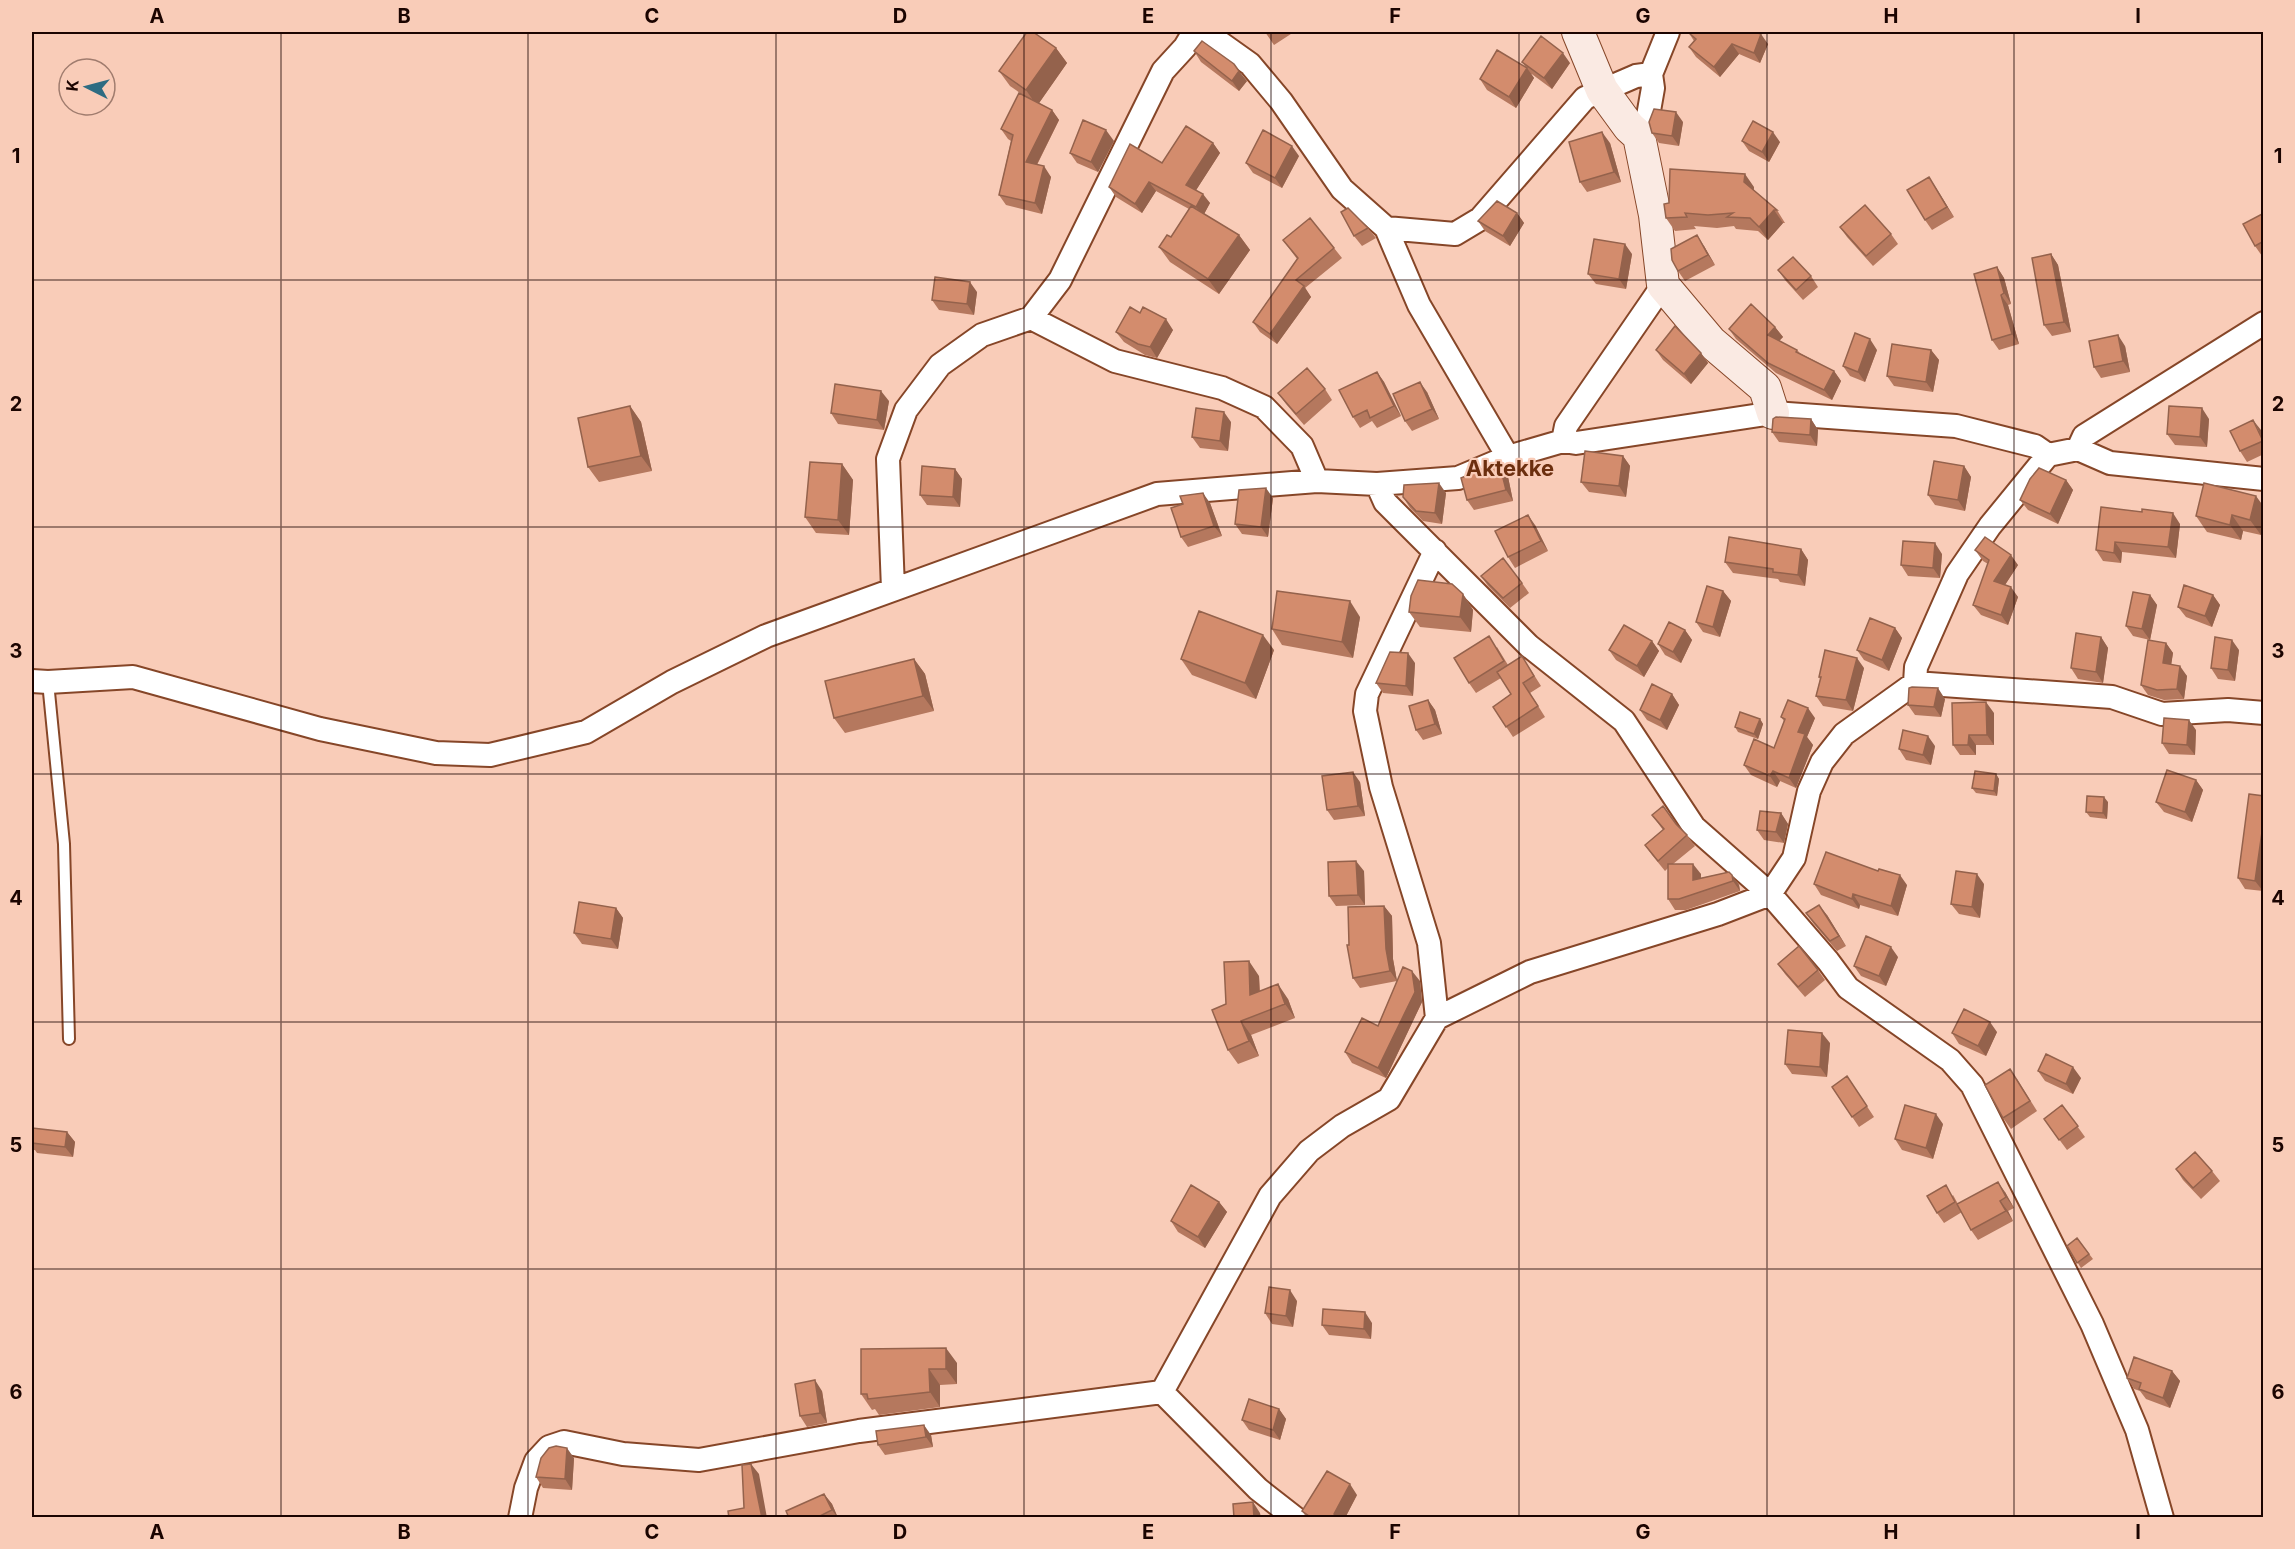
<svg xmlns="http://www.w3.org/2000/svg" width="2295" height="1549" font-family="Inter,sans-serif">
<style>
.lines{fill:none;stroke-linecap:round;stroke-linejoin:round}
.lane-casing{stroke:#864628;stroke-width:14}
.street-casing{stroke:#864628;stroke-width:26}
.secondary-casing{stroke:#864628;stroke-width:34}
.lane{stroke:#fff;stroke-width:10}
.street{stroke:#fff;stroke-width:22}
.secondary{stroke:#faeae3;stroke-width:32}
.wall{fill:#b5785e}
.shaded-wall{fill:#94624c}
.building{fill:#d38c6d;stroke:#94624c;stroke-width:1.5}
.grid{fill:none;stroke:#1b0400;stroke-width:1.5;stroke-opacity:0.55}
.labels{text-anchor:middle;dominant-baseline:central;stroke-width:4.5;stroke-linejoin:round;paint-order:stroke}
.quarter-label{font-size:22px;font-weight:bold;fill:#6c2f0f;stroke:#f9ccb8}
.neatline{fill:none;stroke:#1b0400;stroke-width:2}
.grid-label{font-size:20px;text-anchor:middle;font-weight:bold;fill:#1b0400}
</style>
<rect width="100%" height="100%" fill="#f9ccb8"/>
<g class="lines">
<!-- lane casing -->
<g class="lane-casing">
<path id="lane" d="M48,682L64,844L69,1039"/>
</g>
<!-- street casing -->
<g class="street-casing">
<path id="street" d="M1205,32L1250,64L1281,101L1342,189L1386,228L1419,305L1508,457
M1639,136L1647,122L1653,88L1651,74L1668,32
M1386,228L1455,234L1480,219L1585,98L1636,76L1651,74
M1031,318L1115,361L1222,388L1264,407L1302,446L1317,481
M1563,441L1566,426L1663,285
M2078,449L2084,436L2264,323
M1377,484L1385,502L1529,646L1624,721L1694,827L1770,894L1828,961L1848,988L1950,1060L1972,1085L2092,1324L2137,1430L2162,1518
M1435,551L1367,694L1365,711L1381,787L1429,943L1437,1018
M893,589L888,459L906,410L940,365L982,335L1031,318L1060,280L1163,71L1185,47L1194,32
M32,681L48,682L133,677L320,729L436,753L490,755L586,732L672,682L766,636L1157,494L1317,481L1377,484L1458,478L1508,457L1563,441L1576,443L1773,413L1956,426L2035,446L2048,455
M1915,683L1916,667L1957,574L1990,526L2048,455L2078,449L2110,463L2264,479
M1162,1392L1270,1196L1309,1151L1342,1126L1389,1099L1437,1018L1530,972L1718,914L1770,894L1794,858L1809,791L1822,762L1844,734L1915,683L2112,697L2162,714L2228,710L2264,713
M1162,1392L1258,1489L1295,1518
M520,1518L526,1488L536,1461L549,1447L564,1442L623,1454L699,1460L859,1431L1162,1392"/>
</g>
<!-- secondary casing -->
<g class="secondary-casing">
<path id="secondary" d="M1578,32L1602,90L1629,127L1639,136L1655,215L1663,285L1711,342L1765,388L1773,413"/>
</g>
<!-- lane -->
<use href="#lane" class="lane"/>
<!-- street -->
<use href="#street" class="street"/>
<!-- secondary -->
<use href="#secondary" class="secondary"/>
</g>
<!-- wall -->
<path class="wall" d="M1265,32H1294L1274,45Z
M1689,33L1768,44L1760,63L1739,54L1720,77L1696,57L1689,47L1694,41Z
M1056,48L1067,63L1039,103L1052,110L1059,120L1037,165L1051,177L1042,214L1006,205L999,195L1011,141L1008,139L1001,129L1023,95L1010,86L999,71Z
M1194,51L1247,81L1239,91L1201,62Z
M1522,62L1570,63L1552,89L1529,72Z
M1527,68L1534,78L1516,108L1487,90L1480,79Z
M1683,122L1679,146L1659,143L1652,133Z
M1114,141L1098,172L1077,163L1070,153Z
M1742,141L1780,142L1769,162L1749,151Z
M1213,143L1220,153L1196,190L1210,203L1204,214L1239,235L1250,250L1219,294L1170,262L1159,247L1171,237L1189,209L1156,191L1142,213L1116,197L1109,187L1162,163Z
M1610,143L1621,182L1587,192L1580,182Z
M1299,156L1282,188L1253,173L1246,163Z
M1754,187V190L1777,210L1785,223H1783L1768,240L1758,231L1736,229L1734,226L1717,228L1694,226L1696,229L1675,231L1666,218Z
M1936,188L1954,217L1932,230L1925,220Z
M1517,213L1524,223L1510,246L1485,231L1478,221Z
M2264,213V256H2262L2255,246Z
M1840,227L1891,234L1898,244L1873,266L1847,237Z
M1368,228L1376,238L1362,246L1354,236Z
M1283,240L1334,248L1342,258L1305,288L1311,297L1277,344L1260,332L1253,322L1297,259Z
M1704,246L1715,265L1685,281L1678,271Z
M1632,254L1626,289L1596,284L1588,274Z
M2051,254L2058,265L2071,332L2052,336L2044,325Z
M1997,267L2004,278L2011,304L2008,305L2019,344L1999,350L1992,340Z
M1778,270L1811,276L1818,287L1803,300L1785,280Z
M977,292L974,315L939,310L932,300Z
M1140,313L1173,330L1157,358L1145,355L1124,342L1116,332Z
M1775,327L1783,337L1779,341L1797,350L1800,353L1834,371L1841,381L1832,400L1776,373L1736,339L1729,329Z
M2125,346L2130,372L2101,378L2094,367Z
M1656,350L1701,353L1708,363L1691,384L1663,360Z
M1877,350L1865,382L1850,376L1843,366Z
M1931,350L1939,360L1933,392L1894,386L1887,376Z
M1377,372L1384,382L1401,416L1377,428L1372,421L1360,428L1353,417Z
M1325,389L1332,400L1304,425L1286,404L1278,393Z
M1427,392L1439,419L1412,431L1405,421Z
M889,401L884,430L838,424L831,413Z
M630,406L641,422L652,471L599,482L588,467Z
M1811,419L1818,430L1817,446L1779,442L1772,432Z
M2209,419L2207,447L2175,445L2167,434Z
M1231,422L1228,451L1200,448L1192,437Z
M2261,430L2264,437V454L2247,462L2240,451Z
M1623,456L1630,466L1626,497L1589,492L1581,482Z
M842,464L853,480L849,535L816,533L805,517Z
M1964,466L1971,477L1965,511L1935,505L1928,495Z
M955,469L962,479L960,507L927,505L920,495Z
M1507,472L1513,501L1474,510L1467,500Z
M2066,480L2073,490L2058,524L2028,510L2020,500Z
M1446,493L1442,524L1423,521L1410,508L1403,497Z
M1273,498L1268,537L1242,534L1235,524Z
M1210,503L1222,536L1188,547L1181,537L1183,504Z
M2101,507L2180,524L2176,558L2122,552L2121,563L2103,561L2096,550Z
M2264,507V524L2261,535L2243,531L2241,540L2207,532L2196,516Z
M1535,525L1548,551L1515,568L1508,557Z
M1801,549L1808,560L1805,586L1780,582L1778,579L1733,573L1725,562Z
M1975,550L2018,565L2005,585L2018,597L2008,625L1981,615L1973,605L1988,564L1983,561Z
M1942,554L1940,578L1908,576L1901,565Z
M1481,576L1522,583L1529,593L1510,608L1488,586Z
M1723,591L1731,601L1720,637L1703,632L1696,622Z
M1463,594L1473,610L1471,632L1420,627L1409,612Z
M2150,595L2157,605L2150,640L2133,636L2126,626Z
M2213,595L2220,605L2212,627L2186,617L2178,607Z
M1360,617L1353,658L1282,645L1272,629Z
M1895,628L1902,638L1889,671L1864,660L1857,650Z
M1685,630L1692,640L1681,663L1665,655L1658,644Z
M2101,637L2108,648L2103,683L2078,679L2071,668Z
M1652,641L1659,651L1644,677L1616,660L1609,650Z
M2166,643L2173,653L2171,664L2187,676L2184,699L2164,700L2148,695L2141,685Z
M1497,647L1508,665L1529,667L1541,686L1530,693L1545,717L1513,737L1493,707L1511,694L1501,678L1476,693L1469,683Z
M1274,650L1256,699L1192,675L1181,659Z
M2239,650L2235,681L2218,679L2211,668Z
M914,659L925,674L934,711L845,733L834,718Z
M1415,663L1413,696L1383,693L1376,683Z
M1864,668L1853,711L1823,706L1816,696L1820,679L1819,677Z
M1672,694L1679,705L1667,730L1647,720L1640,710Z
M1945,699L1941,717L1915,715L1908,705Z
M1428,700L1435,710L1442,734L1423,740L1416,730Z
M1994,713V745H1976V755H1960L1953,745Z
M1781,717L1815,718L1807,737L1813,745L1796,788L1780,781L1777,787L1751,775L1744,765L1774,748L1784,721Z
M1760,719L1763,724L1758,739L1738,732L1735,727Z
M2196,730L2195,755L2169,754L2162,743Z
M1935,746L1931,765L1906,760L1899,749Z
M1996,774L1999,779L1997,796L1976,793L1972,788Z
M2196,780L2203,790L2192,822L2164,812L2156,802Z
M1360,782L1365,816L1334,820L1327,810Z
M2264,796V885L2263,891L2245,889L2238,878Z
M2108,802L2107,819L2090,817L2086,812Z
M1781,813L1788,824L1784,843L1764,840L1757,830Z
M1652,815L1677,825L1687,835L1695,846L1673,864L1701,874V878L1729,872L1739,885L1740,891L1686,910H1675L1668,899V868L1665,871L1652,855L1645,845L1663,830Z
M1364,871L1365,905L1336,906L1329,896Z
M1814,884L1907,885L1898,916L1860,905L1859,909L1821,895Z
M1984,884L1980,918L1959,914L1951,904Z
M1384,906L1392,916L1393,959L1397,981H1420L1422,1002L1386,1078L1352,1063L1345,1052L1378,1026L1397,981L1360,988L1353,978L1349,945Z
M616,908L623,918L618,949L582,944L574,933Z
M1806,913L1827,915L1846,946L1837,951L1813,923Z
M1898,957L1886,986L1861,976L1854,966Z
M1778,964L1818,970L1825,980L1805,997L1785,974Z
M1259,976L1260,991L1288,999L1295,1018L1251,1035L1259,1056L1238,1064L1228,1050Z
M1997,1032L1986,1056L1959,1044L1952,1033Z
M1830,1043L1827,1077L1792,1074L1785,1064Z
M2038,1071L2081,1078L2073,1094L2045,1081Z
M1847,1076L1874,1117L1859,1127L1832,1087Z
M2017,1079L2037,1111L2011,1129L2003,1118Z
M2062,1105L2085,1137L2067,1150L2044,1119Z
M1943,1124L1933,1159L1902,1150L1895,1139Z
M32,1128L67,1132L75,1142L73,1157L37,1153L35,1150H32Z
M2176,1169L2212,1171L2220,1181L2201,1199L2183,1180Z
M2005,1192L2014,1208L2008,1211L2013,1221L1978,1240L1971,1230L1962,1212L1944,1223L1937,1213L1953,1195L1958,1204Z
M1219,1202L1227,1212L1205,1248L1178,1232L1171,1221Z
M2077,1238L2093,1259L2081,1268L2067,1246Z
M1297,1301L1293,1327L1272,1324L1265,1313Z
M1372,1323L1371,1339L1329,1335L1322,1325Z
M861,1349L957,1363V1384L940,1385V1407L879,1415L875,1409L872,1410L861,1394Z
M2172,1371L2180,1381L2170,1408L2146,1399L2140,1391L2134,1389L2127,1378Z
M822,1391L827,1423L807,1427L800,1416Z
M1279,1409L1286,1419L1280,1440L1249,1430L1242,1420Z
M931,1435L933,1447L885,1455L878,1445Z
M574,1458L572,1490L543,1488L536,1477Z
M824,1494L832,1504L838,1518H789Z
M1357,1495L1345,1518H1307L1302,1511Z"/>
<!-- shaded-wall -->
<path class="shaded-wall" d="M1761,34L1768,44L1760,63L1754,53Z
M1732,44L1739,54L1720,77L1714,67Z
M1056,48L1067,63L1037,106L1026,90Z
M1563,53L1570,63L1552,89L1544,78Z
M1527,68L1534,78L1516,108L1509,97Z
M1239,71L1247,81L1239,91L1232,81Z
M1052,110L1059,120L1033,172L1026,162Z
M1676,112L1683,122L1679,146L1672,136Z
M1106,130L1114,141L1098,172L1091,162Z
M1602,132L1610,143L1621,182L1614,172Z
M1773,132L1780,142L1769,162L1762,152Z
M1213,143L1220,153L1193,195L1186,185Z
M1292,146L1299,156L1282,188L1275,178Z
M1044,166L1051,177L1042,214L1035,203Z
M1745,174L1754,187L1753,195L1744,182Z
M1929,177L1936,188L1954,217L1947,207Z
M1149,182L1156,191L1142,213L1135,204Z
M1203,194L1210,203L1203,216L1196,207Z
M1774,210L1783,223L1768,240L1759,227Z
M1517,213L1524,223L1510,246L1503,236Z
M1239,235L1250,250L1219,294L1208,279Z
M1697,235L1704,246L1715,265L1708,255Z
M1625,244L1632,254L1626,289L1619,279Z
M2051,254L2058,265L2071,332L2064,322Z
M1997,267L2004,278L2011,304L2004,293Z
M970,282L977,292L974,315L967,304Z
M1304,286L1311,297L1277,344L1270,334Z
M2001,295L2008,305L2019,344L2012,334Z
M1166,319L1173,330L1157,358L1150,347Z
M1775,327L1783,337L1775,345L1768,335Z
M2118,335L2125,346L2130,372L2123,361Z
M1870,339L1877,350L1865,382L1858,372Z
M1931,350L1939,360L1933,392L1926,382Z
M1701,353L1708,363L1691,384L1684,374Z
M1834,371L1841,381L1832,400L1824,390Z
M1377,372L1384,382L1401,416L1394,406Z
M1420,382L1427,392L1439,419L1432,409Z
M881,391L889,401L884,430L877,420Z
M630,406L641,422L652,471L641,456Z
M2202,408L2209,419L2207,447L2200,437Z
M1224,412L1231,422L1228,451L1220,441Z
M1811,419L1818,430L1817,446L1810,435Z
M2253,420L2261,430L2264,437V441Z
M1623,456L1630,466L1626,497L1619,486Z
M1499,462L1507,472L1513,501L1506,490Z
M842,464L853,480L849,535L838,520Z
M1964,466L1971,477L1965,511L1958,500Z
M955,469L962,479L960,507L953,497Z
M2066,480L2073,490L2058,524L2050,514Z
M1439,483L1446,493L1442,524L1435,513Z
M1266,488L1273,498L1268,537L1261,527Z
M1203,493L1210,503L1222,536L1214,526Z
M2256,496L2264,507V524L2261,535L2250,520Z
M2173,513L2180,524L2176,558L2168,547Z
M1528,515L1535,525L1548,551L1541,541Z
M2232,515L2243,531L2241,540L2230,525Z
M2115,542L2122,552L2121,563L2114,553Z
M1935,543L1942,554L1940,578L1933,568Z
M1801,549L1808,560L1805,586L1798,575Z
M2011,555L2018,565L2001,591L1994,581Z
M2011,587L2018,597L2008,625L2001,615Z
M1723,591L1731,601L1720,637L1713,627Z
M1463,594L1473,610L1471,632L1460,617Z
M2150,595L2157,605L2150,640L2142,629Z
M2213,595L2220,605L2212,627L2205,616Z
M1350,601L1360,617L1353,658L1342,642Z
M1895,628L1902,638L1889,671L1882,660Z
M1685,630L1692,640L1681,663L1673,652Z
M1263,635L1274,650L1256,699L1245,683Z
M2101,637L2108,648L2103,683L2096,672Z
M2232,640L2239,650L2235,681L2228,670Z
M1652,641L1659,651L1644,677L1637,666Z
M2166,643L2173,653L2170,673L2163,663Z
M1408,653L1415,663L1413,696L1406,686Z
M1857,658L1864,668L1853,711L1846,700Z
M914,659L925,674L934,711L923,696Z
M2180,666L2187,676L2184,699L2177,689Z
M1938,688L1945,699L1941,717L1934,707Z
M1672,694L1679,705L1667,730L1660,720Z
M1428,700L1435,710L1442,734L1435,724Z
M1986,702L1994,713V745L1987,735Z
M1808,708L1815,718L1807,737L1813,745L1796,788L1789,778L1798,732Z
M1760,719L1763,724L1758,739L1754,734Z
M2189,720L2196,730L2195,755L2187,745Z
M1969,735L1976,745V755L1968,745Z
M1928,736L1935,746L1931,765L1923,755Z
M1773,771L1780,781L1777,787L1770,776Z
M1353,772L1360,782L1365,816L1358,806Z
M1996,774L1999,779L1997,796L1994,791Z
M2196,780L2203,790L2192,822L2185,812Z
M2104,797L2108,802L2107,819L2103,813Z
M1781,813L1788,824L1784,843L1776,832Z
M2264,818V885L2263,891L2255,881Z
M1356,861L1364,871L1365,905L1358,895Z
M1693,864L1701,874L1700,890L1693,880Z
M1977,874L1984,884L1980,918L1972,907Z
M1732,875L1739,885L1740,891L1733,881Z
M1900,875L1907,885L1898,916L1891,906Z
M1853,894L1860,905L1859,909L1852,899Z
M1819,905L1827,915L1846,946L1839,936Z
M1384,906L1392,916L1393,959L1397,981L1390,971L1386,949Z
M616,908L623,918L618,949L611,939Z
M1891,947L1898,957L1886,986L1879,976Z
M1249,961L1259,976L1260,1009L1250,995Z
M1412,971L1420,981L1422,1002L1386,1078L1378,1068Z
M1278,984L1288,999L1295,1018L1285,1004Z
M1241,1021L1251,1035L1259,1056L1249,1041Z
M1990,1022L1997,1032L1986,1056L1978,1046Z
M1822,1033L1830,1043L1827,1077L1820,1067Z
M2073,1067L2081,1078L2073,1094L2066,1084Z
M1936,1114L1943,1124L1933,1159L1926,1148Z
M67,1132L75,1142L73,1157L65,1147Z
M1998,1182L2005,1192L2014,1208L2006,1197Z
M2000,1201L2008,1211L2013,1221L2006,1211Z
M1219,1202L1227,1212L1205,1248L1198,1237Z
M1290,1290L1297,1301L1293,1327L1286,1316Z
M1365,1312L1372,1323L1371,1339L1364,1329Z
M946,1348L957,1363V1384L946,1369Z
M929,1369L940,1385V1407L930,1392Z
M2172,1371L2180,1381L2170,1408L2163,1398Z
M815,1380L822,1391L827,1423L820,1413Z
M1279,1409L1286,1419L1280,1440L1273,1430Z
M924,1425L931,1435L933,1447L926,1437Z
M567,1448L574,1458L572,1490L565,1479Z
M751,1464L759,1474L767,1518H762Z
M1350,1484L1357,1495L1345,1518H1336L1334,1514Z
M824,1494L832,1504L838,1518L832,1510Z
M1253,1502L1260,1513L1261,1518H1254Z"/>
<!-- building -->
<path class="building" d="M1027,32H1033L1056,48L1026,90L999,71Z
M1690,32H1754L1761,34L1754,53L1732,44L1714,67L1689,47L1696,39L1689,33Z
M1541,36L1563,53L1544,78L1522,62Z
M1202,41L1234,64L1239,71L1232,81L1194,51Z
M1497,50L1527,68L1509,97L1480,79Z
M1019,93L1052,110L1026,162L1044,166L1035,203L999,195L1013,135L1001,129Z
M1654,109L1676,112L1672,136L1652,133L1649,122Z
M1083,120L1106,130L1091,162L1070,153Z
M1753,121L1773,132L1762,152L1742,141Z
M1186,126L1213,143L1186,185L1203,194L1196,207L1149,182L1135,204L1109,187L1130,144L1162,163Z
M1263,130L1292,146L1275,178L1246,163Z
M1602,132L1614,172L1580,182L1569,142Z
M1670,169L1745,174L1744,182L1777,210H1774L1759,227L1750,218L1727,217L1733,213L1708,215L1685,213L1687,217L1666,218L1664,204L1669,203Z
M1929,177L1947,207L1925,220L1907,190Z
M1497,201L1517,213L1503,236L1478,221Z
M1865,205L1891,234L1866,256L1840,227Z
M1191,206L1239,235L1208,279L1159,247L1167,235L1171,237Z
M1348,208L1368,228L1354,236L1341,212Z
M2264,213V241L2255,246L2243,224Z
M1310,218L1334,248L1296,280L1304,286L1270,334L1253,322L1298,258L1283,240Z
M1697,235L1708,255L1678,271L1672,260L1671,249Z
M1594,239L1625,244L1619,279L1588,274Z
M2051,254L2064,322L2044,325L2032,258Z
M1793,257L1811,276L1796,290L1778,270Z
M1997,267L2004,293L2001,295L2012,334L1992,340L1974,274Z
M935,277L970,282L967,304L932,300Z
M1751,304L1775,327L1768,335L1797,350L1796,352L1834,371L1824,390L1768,363L1729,329Z
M1130,307L1140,313L1143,307L1166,319L1150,347L1138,344L1116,332Z
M1675,326L1701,353L1684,374L1656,350Z
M1855,333L1870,339L1858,372L1843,366Z
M2118,335L2123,361L2094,367L2089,341Z
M1892,344L1931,350L1926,382L1887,376Z
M1307,368L1325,389L1296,414L1278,393Z
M1377,372L1394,406L1370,418L1367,410L1353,417L1339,390Z
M1420,382L1432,409L1405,421L1393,394Z
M835,384L881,391L877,420L831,413Z
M630,406L641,456L588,467L578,418Z
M2169,406L2202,408L2200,437L2167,434Z
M1196,408L1224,412L1220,441L1192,437Z
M1776,417L1811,419L1810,435L1772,432L1773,419Z
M2253,420L2263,441L2240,451L2230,431Z
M1585,451L1623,456L1619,486L1581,482Z
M1934,461L1964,466L1958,500L1928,495Z
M810,462L842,464L838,520L805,517Z
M1499,462L1506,490L1467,500L1461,478Z
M922,466L955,469L953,497L920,495Z
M2039,468L2066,480L2050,514L2020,500L2030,479Z
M1439,483L1435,513L1416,511L1403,497L1404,485Z
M2204,483L2256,496L2250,520L2232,515L2230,525L2196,516Z
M1266,488L1261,527L1235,524L1239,490Z
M1203,493L1214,526L1181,537L1171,508L1183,504L1180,496Z
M2101,507L2142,512V509L2173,513L2168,547L2115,542L2114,553L2096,550Z
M1528,515L1541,541L1508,557L1495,531Z
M1729,537L1801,549L1798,575L1773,572V569L1725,562Z
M1985,537L2011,555L1994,581L2011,587L2001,615L1973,605L1989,560L1975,550Z
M1903,541L1935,543L1933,568L1901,565Z
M1503,558L1522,583L1503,598L1481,576Z
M1418,580L1452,584L1463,594L1460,617L1409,612L1411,596Z
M2184,585L2213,595L2205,616L2178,607Z
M1707,586L1723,591L1713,627L1696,622Z
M1277,591L1350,601L1342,642L1272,629Z
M2133,592L2150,595L2142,629L2126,626Z
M1199,611L1263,635L1245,683L1181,659Z
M1870,618L1895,628L1882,660L1857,650Z
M1669,622L1685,630L1673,652L1658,644Z
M1624,625L1652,641L1637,666L1609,650Z
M2076,633L2101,637L2096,672L2071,668Z
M1489,636L1504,661L1469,683L1454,658Z
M2215,637L2232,640L2228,670L2211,668Z
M2148,640L2166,643L2163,663L2180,666L2177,689L2157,690L2141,685Z
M1825,650L1857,658L1846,700L1816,696L1821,677H1819Z
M1390,652L1408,653L1406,686L1376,683Z
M1522,656L1534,676L1523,683L1538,706L1506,727L1493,707L1511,694L1497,672Z
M914,659L923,696L834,718L825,681Z
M1652,684L1672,694L1660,720L1640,710Z
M1912,687L1938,688L1934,707L1908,705L1909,688Z
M1428,700L1435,724L1416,730L1409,706Z
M1788,700L1808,708L1798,732L1805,734L1789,778L1773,771L1770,776L1744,765L1754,739L1774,748L1785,719L1781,717Z
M1986,702L1987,735H1969L1968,745H1953L1952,703Z
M1740,712L1760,719L1754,734L1735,727Z
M2164,718L2189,720L2187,745L2162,743Z
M1903,730L1928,736L1923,755L1899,749Z
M2167,770L2196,780L2185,812L2156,802Z
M1975,771L1996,774L1994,791L1972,788Z
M1353,772L1358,806L1327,810L1322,776Z
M2249,794L2264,796V818L2255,881L2238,878Z
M2087,796L2104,797L2103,813L2086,812Z
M1663,806L1676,824L1687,835L1658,861L1645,845L1664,829L1652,815Z
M1760,811L1781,813L1776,832L1757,830Z
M1826,852L1878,871L1879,869L1900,875L1891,906L1853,894L1852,899L1814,884Z
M1356,861L1358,895L1329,896L1328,862Z
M1668,864H1693V880L1729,872L1732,875L1733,881L1679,899H1668Z
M1956,871L1977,874L1972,907L1951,904Z
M579,902L616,908L611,939L574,933Z
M1819,905L1839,936L1830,941L1806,913Z
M1384,906L1386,949L1390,971L1353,978L1347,945H1349L1348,907Z
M1866,936L1891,947L1879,976L1854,966Z
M1799,946L1818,970L1798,987L1778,964Z
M1249,961L1250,995L1278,984L1285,1004L1241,1021L1249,1041L1228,1050L1212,1010L1226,1004L1224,962Z
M1403,967L1412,971L1415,992L1378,1068L1345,1052L1362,1018L1378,1026Z
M1964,1009L1990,1022L1978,1046L1952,1033Z
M1788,1030L1822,1033L1820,1067L1785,1064Z
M2046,1054L2073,1067L2066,1084L2038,1071Z
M2010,1069L2030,1101L2003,1118L1985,1085Z
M1847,1076L1867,1106L1852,1117L1832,1087Z
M1905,1105L1936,1114L1926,1148L1895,1139Z
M2062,1105L2078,1126L2059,1140L2044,1119Z
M32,1128L67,1132L65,1147L32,1143Z
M2195,1152L2212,1171L2193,1188L2176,1169Z
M1998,1182L2006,1197L2000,1201L2006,1211L1971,1230L1957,1204Z
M1191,1185L1219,1202L1198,1237L1171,1221Z
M1946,1185L1955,1202L1937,1213L1927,1196Z
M2077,1238L2089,1254L2077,1263L2067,1246Z
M1269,1287L1290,1290L1286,1316L1265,1313Z
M1323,1309L1365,1312L1364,1329L1322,1325Z
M946,1348V1369H929L930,1392L868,1399L867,1394H861V1349Z
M2134,1357L2172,1371L2163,1398L2139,1389L2141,1383L2127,1378Z
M815,1380L820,1413L800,1416L795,1384Z
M1249,1399L1279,1409L1273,1430L1242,1420Z
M924,1425L926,1437L878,1445L876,1431Z
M556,1446L567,1448L565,1479L536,1477L541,1458L549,1448Z
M751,1464L762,1518H729L728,1511L744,1508L742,1465Z
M1327,1471L1350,1484L1334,1514L1339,1518H1312L1302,1511Z
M824,1494L832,1510L816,1518H789L786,1511Z
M1253,1502L1254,1518H1234L1233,1504Z"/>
<!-- grid -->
<path class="grid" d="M281,32V1518M528,32V1518M776,32V1518M1024,32V1518M1271,32V1518M1519,32V1518M1767,32V1518M2014,32V1518M32,280H2264M32,527H2264M32,774H2264M32,1022H2264M32,1269H2264"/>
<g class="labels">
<!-- quarter labels -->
<g class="quarter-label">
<text x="1510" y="468">Aktekke</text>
</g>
</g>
<!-- border -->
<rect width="2295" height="1549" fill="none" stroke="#f9ccb8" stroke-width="66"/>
<!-- north arrow -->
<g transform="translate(87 87) rotate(276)"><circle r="28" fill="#f9ccb8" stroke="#a07c6e" stroke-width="1.5"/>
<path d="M0-4.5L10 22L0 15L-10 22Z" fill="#2e6c82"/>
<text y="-9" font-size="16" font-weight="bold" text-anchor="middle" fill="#1b0400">K</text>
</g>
<rect x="33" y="33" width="2229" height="1483" class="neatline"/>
<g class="grid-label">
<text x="157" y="23">A</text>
<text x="404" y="23">B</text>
<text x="652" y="23">C</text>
<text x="900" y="23">D</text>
<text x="1148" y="23">E</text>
<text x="1395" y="23">F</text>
<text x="1643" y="23">G</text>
<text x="1891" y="23">H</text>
<text x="2138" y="23">I</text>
<text x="16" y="163">1</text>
<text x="2278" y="163">1</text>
<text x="16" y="411">2</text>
<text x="2278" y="411">2</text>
<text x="16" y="658">3</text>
<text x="2278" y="658">3</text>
<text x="16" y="905">4</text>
<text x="2278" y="905">4</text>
<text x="16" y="1152">5</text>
<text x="2278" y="1152">5</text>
<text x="16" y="1399">6</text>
<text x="2278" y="1399">6</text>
<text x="157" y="1539">A</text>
<text x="404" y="1539">B</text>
<text x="652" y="1539">C</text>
<text x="900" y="1539">D</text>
<text x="1148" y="1539">E</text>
<text x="1395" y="1539">F</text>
<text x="1643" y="1539">G</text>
<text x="1891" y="1539">H</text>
<text x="2138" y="1539">I</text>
</g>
</svg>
